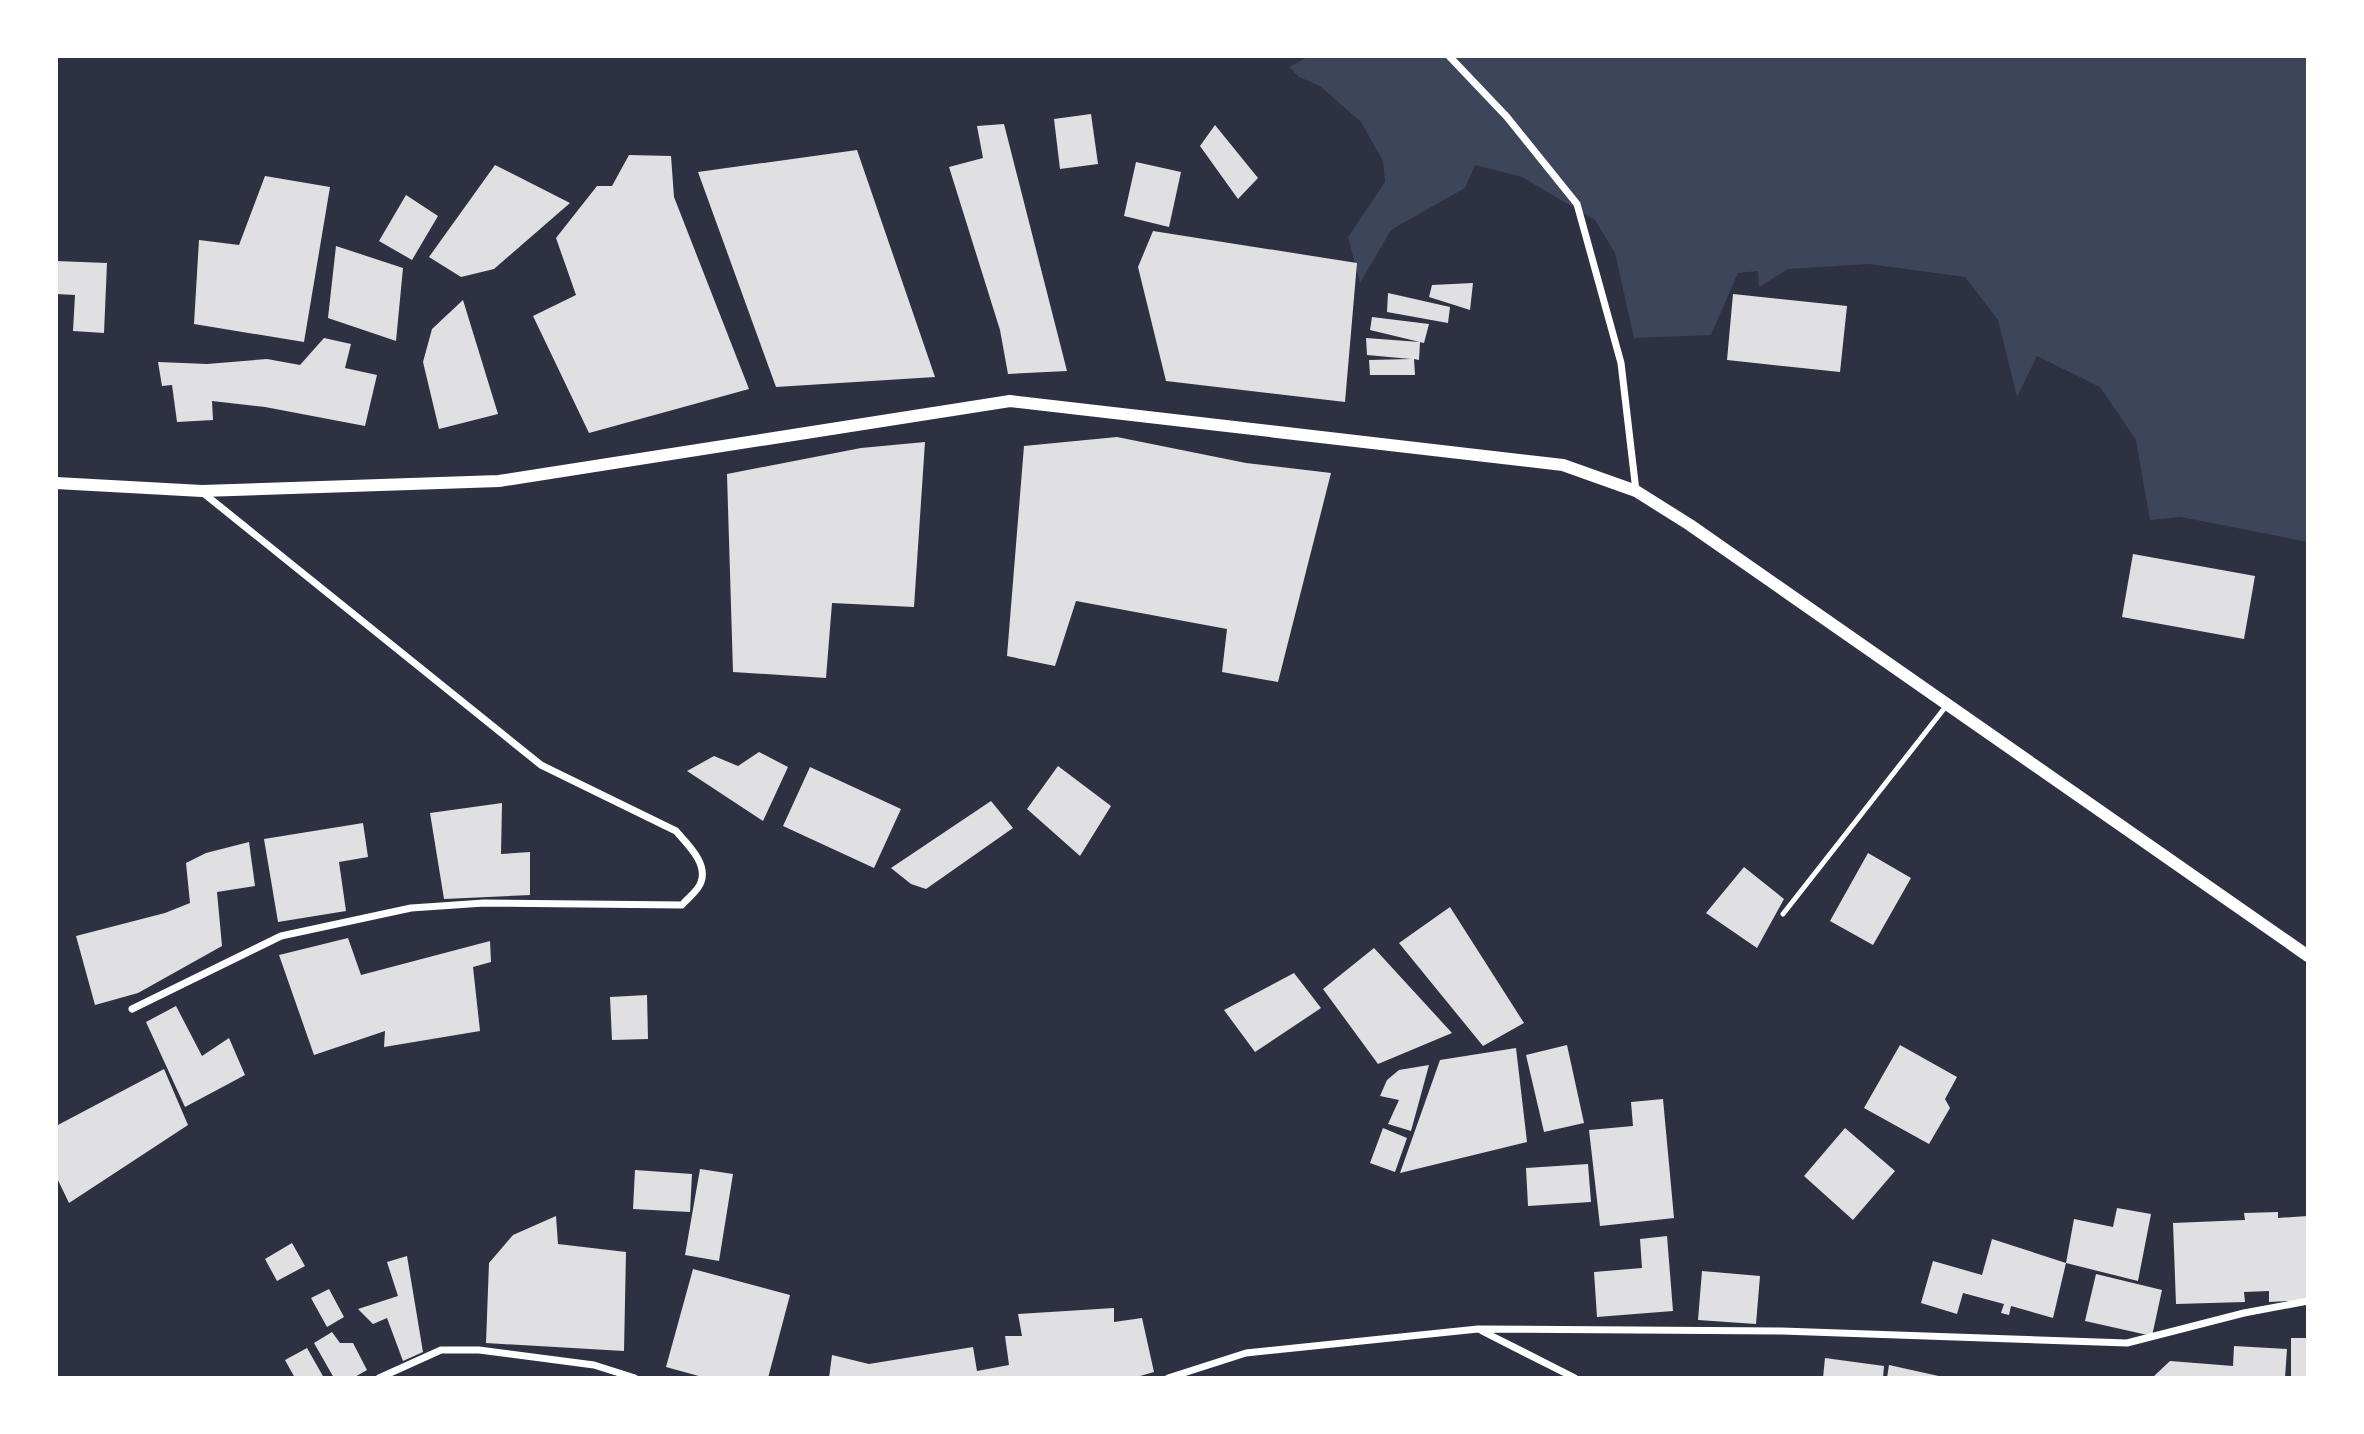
<svg xmlns="http://www.w3.org/2000/svg" width="2364" height="1434" font-family="Raleway,sans-serif">
<style>
.green{fill:#3c4559}
.building{fill:#e0e0e3}
.lines{fill:none;stroke-linecap:round;stroke-linejoin:round}
.service{stroke:#fff;stroke-width:5}
.minor{stroke:#fff;stroke-width:7}
.tertiary{stroke:#fff;stroke-width:12}
</style>
<rect width="100%" height="100%" fill="#2d3142"/>
<!-- green -->
<path class="green" d="M1309,56H2308V542L2181,517L2150,520L2136,440L2100,387L2037,356L2017,397L1998,320L1965,277L1869,264L1788,269L1759,287L1758,271L1738,273L1711,335L1634,338L1615,253L1595,220L1522,177L1475,165L1465,188L1391,230L1360,283L1348,237L1385,182L1383,161L1361,122L1320,86L1299,77L1289,67Z"/>
<!-- building -->
<path class="building" d="M1091,114L1098,164L1060,169L1054,119Z
M1004,124L1067,371L1008,374L1000,330L949,167L983,158L977,126Z
M1215,125L1258,178L1238,199L1200,146Z
M857,150L935,377L776,387L698,172Z
M629,155L671,156L674,197L749,389L589,433L533,316L576,295L556,238L597,186H612Z
M1136,162L1181,172L1169,227L1124,216Z
M495,165L570,203L494,269L461,277L429,257Z
M265,176L330,187L304,342L194,324L199,240L239,245Z
M406,195L438,216L412,260L379,241Z
M1153,231L1357,263L1345,402L1166,381L1138,267Z
M336,246L403,268L396,341L328,318Z
M56,261L107,263L104,333L73,331L75,295L56,294Z
M1473,283L1470,310L1429,297L1432,285Z
M1388,293L1450,307L1448,323L1387,312Z
M1733,294L1847,306L1840,372L1727,360Z
M463,300L498,414L439,429L423,362L432,329Z
M1372,317L1429,324L1424,343L1370,330Z
M324,338L351,344L345,368L377,375L365,426L265,407L212,401L213,420L177,422L172,385L162,386L158,362L207,364L267,359L300,365Z
M1366,338L1420,342L1419,360L1414,359L1415,375H1370L1369,360L1411,359L1367,355Z
M1117,437L1246,463L1331,473L1278,682L1222,672L1227,629L1076,601L1055,666L1007,656L1024,446Z
M925,442L914,607L832,603L826,678L733,672L727,474L861,448Z
M2133,554L2255,576L2244,639L2122,617Z
M759,752L788,767L763,821L687,771L714,756L738,766Z
M1058,766L1111,806L1080,856L1027,809Z
M810,767L901,809L874,868L783,826Z
M991,801L1013,828L926,889L911,884L891,868Z
M502,803L501,854L530,852V895L444,899L430,813Z
M363,823L368,857L339,862L346,911L278,922L264,839Z
M249,842L255,886L217,892L222,946L138,993L95,1005L76,936L165,913L190,903L186,863L206,853Z
M1868,853L1911,878L1873,945L1830,921Z
M1744,867L1784,899L1757,948L1706,913Z
M1450,907L1524,1023L1483,1046L1399,943Z
M348,938L361,975L490,941L491,962L473,967L480,1031L384,1047L385,1031L314,1055L279,955Z
M1374,948L1452,1033L1378,1064L1323,989Z
M1294,973L1321,1008L1255,1052L1224,1010Z
M647,995L648,1039L612,1040L610,997Z
M176,1006L202,1056L229,1038L245,1075L185,1107L146,1022Z
M1567,1045L1584,1123L1544,1132L1526,1055Z
M1900,1045L1957,1077L1945,1099L1950,1108L1929,1144L1864,1108Z
M1516,1048L1527,1142L1400,1173L1440,1060Z
M1429,1065L1411,1131L1388,1124L1399,1100L1380,1096L1387,1080L1399,1070Z
M164,1069L188,1125L69,1203L56,1176V1126Z
M1663,1099L1674,1218L1600,1226L1589,1130L1633,1126L1631,1102Z
M1383,1128L1407,1138L1395,1172L1370,1163Z
M1845,1128L1895,1171L1853,1220L1804,1176Z
M1588,1164L1591,1202L1528,1206L1526,1168Z
M700,1169L733,1174L719,1261L685,1255Z
M635,1170L692,1174L690,1212L633,1209Z
M2117,1208L2151,1214L2138,1281L2066,1263L2074,1219L2113,1227Z
M2278,1212V1218L2308,1216V1300L2269,1302V1291L2244,1292L2245,1302L2176,1304L2173,1223L2245,1220L2244,1213Z
M556,1216L558,1244L626,1252L624,1351L486,1343L489,1263L513,1235Z
M1667,1236L1673,1311L1597,1317L1594,1272L1642,1268L1640,1239Z
M1992,1239L2066,1263L2053,1318L2011,1306L2009,1315L2001,1313L2004,1304L1963,1293L1957,1314L1921,1303L1933,1261L1982,1275Z
M292,1243L305,1266L277,1281L265,1259Z
M407,1256L423,1352L403,1361L387,1318L373,1324L358,1309L398,1296L387,1262Z
M693,1269L790,1295L768,1378H706L666,1367Z
M1702,1271L1760,1276L1756,1324L1698,1320Z
M2096,1274L2162,1290L2152,1336L2085,1321Z
M329,1289L344,1317L327,1327L311,1298Z
M1114,1308V1322L1142,1318L1154,1372L1133,1378H829L832,1355L869,1364L973,1347L977,1371L1009,1365L1005,1336H1022L1018,1314Z
M332,1332L340,1343H353L367,1370L353,1378H334L314,1343Z
M2291,1338H2308V1378H2291Z
M2234,1346L2287,1349L2285,1378H2152L2170,1361L2233,1366Z
M307,1348L324,1378H295L285,1360Z
M1825,1358L1884,1366L1883,1378H1823Z
M1889,1365L1943,1377V1378H1887Z"/>
<g class="lines">
<!-- service -->
<path class="service" d="M1783,914L1947,705"/>
<!-- minor -->
<path class="minor" d="M1449,56L1507,117L1577,204L1621,363L1636,491
M132,1009L281,936L411,908L484,903L682,905C688,898 699,890 701,882C708,863 687,844 676,831L541,765L202,492
M1482,1331L1575,1378
M379,1378L441,1350H479L594,1365L635,1378
M1168,1378L1246,1353L1478,1329L1782,1331L2127,1343L2244,1313L2308,1301"/>
<!-- tertiary -->
<path class="tertiary" d="M56,483L202,491L499,481L1010,401L1563,465L1636,491L1690,525L2308,956"/>
</g>
<!-- border -->
<rect width="2364" height="1434" fill="none" stroke="#ffffff" stroke-width="116"/>
</svg>
